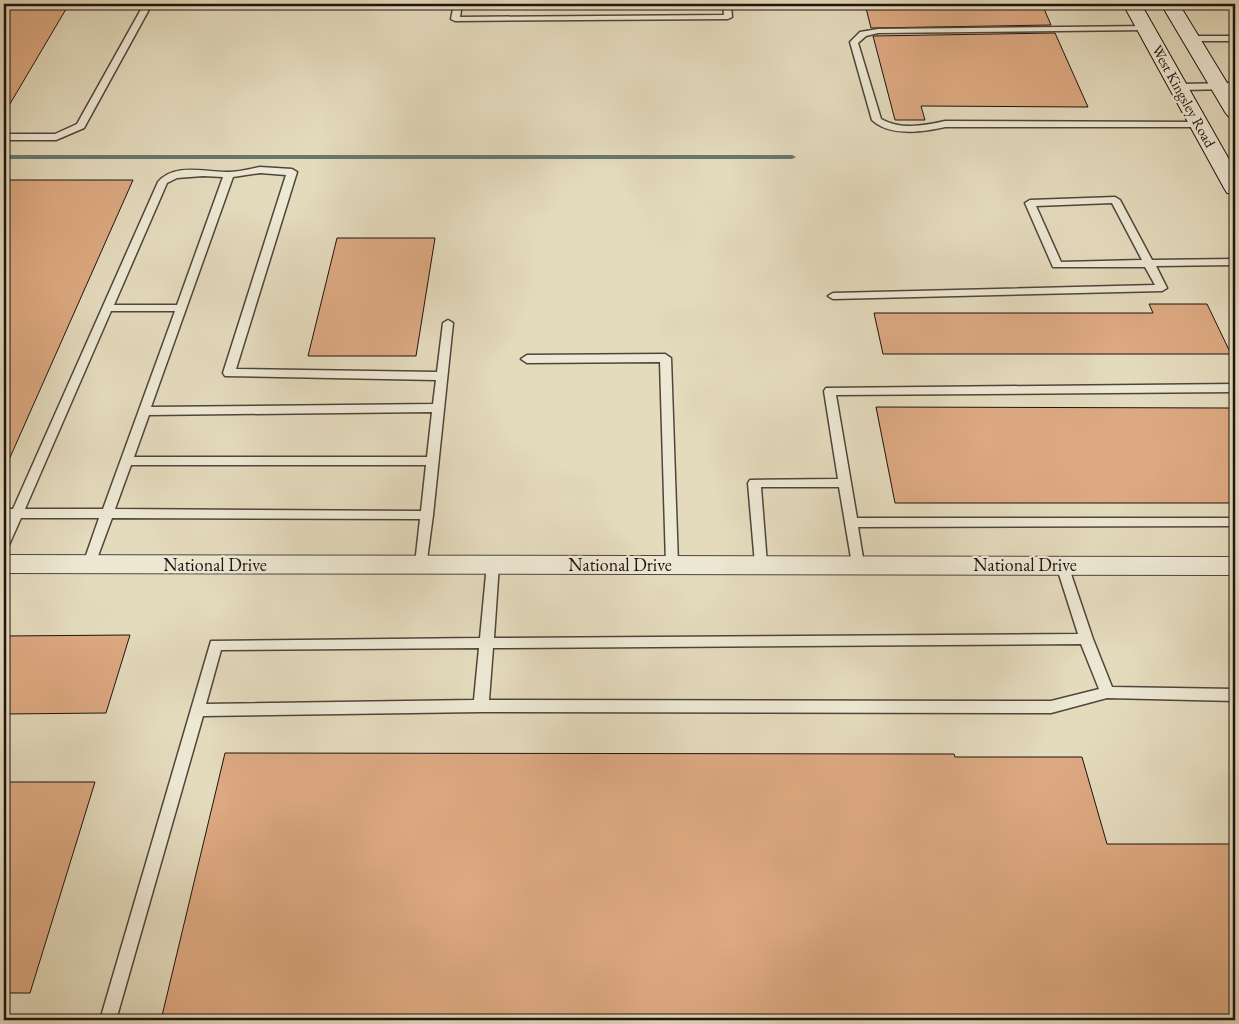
<svg xmlns="http://www.w3.org/2000/svg" width="1239" height="1024" font-family="'EB Garamond',serif">
<style>
.lines{fill:none;stroke-linecap:round;stroke-linejoin:round}
.stream{fill:#66786e;fill-rule:evenodd}
.building{fill:#dda982;stroke:#1e130f}
.lane-casing{stroke:#50453a;stroke-width:3}
.street-casing{stroke:#50453a;stroke-width:2}
.secondary-casing{stroke:#1e130f;stroke-width:2}
.lane{fill:#ede8d4;fill-rule:evenodd}
.street{fill:#ede8d4;fill-rule:evenodd}
.secondary{fill:#ede8d4;fill-rule:evenodd}
.labels{text-anchor:middle;dominant-baseline:central;stroke-width:4.5;stroke-linejoin:round;paint-order:stroke}
.far-street-label{font-size:15px;fill:#1e130f;stroke:#ede8d4}
.street-label{font-size:18px;fill:#1e130f;stroke:#ede8d4}
</style>
<rect width="100%" height="100%" fill="#e4dbbd"/>
<filter id="stains"><feTurbulence type="fractalNoise" baseFrequency=".004" numOctaves="4"/><feColorMatrix values="0 0 0 0 .2 0 0 0 0 .09 0 0 0 0 .02 0 0 0 .5 -.17"/></filter>
<radialGradient id="worn" r=".72"><stop offset=".6" stop-color="#630" stop-opacity="0"/><stop offset="1" stop-color="#630" stop-opacity=".3"/></radialGradient>
<g class="lines">
<!-- stream -->
<path class="stream" d="M4,155H792L796,157L792,159H4Z"/>
</g>
<!-- building -->
<path class="building" d="M4,4H69L4,114Z
M865,4H1042L1051,25L871,28Z
M1055,33L1088,107L921,106L925,120H895L873,36Z
M4,180H133L4,471Z
M337,238H435L416,356H308Z
M1149,304H1207L1231,354H883L874,313H1153Z
M876,407L1230,408L1235,418V503H895Z
M130,635L106,713L4,714V636Z
M225,753L954,754L955,757H1082L1107,844H1235V1020H161Z
M4,782H95L30,993H4Z"/>
<g class="lines">
<!-- lane casing -->
<g class="lane-casing">
<path id="lane" d="M144,4H152L84,128L56,140H4V134H55L77,124Z
M454,4H462L460,17L724,15L723,4H731L732,17L728,19L455,21L451,19Z
M1148,26L1149,28L1145,30L878,33L866,36L858,43L881,119C901,130 923,126 945,121L1200,122L1203,123V127H945C923,132 890,137 872,120L850,42L860,32L878,29Z
M1191,36H1235V41H1188V37Z
M1235,83V89L1179,90L1175,87L1179,84Z
M260,167L292,169L297,172L236,369L437,372L443,323L448,320L453,323L433,515L426,567H416L415,564L420,519L112,518L95,564L94,567H84L83,564L99,518H21L9,545L4,547V528L9,517H4V509H13L158,182C175,162 207,173 229,172C239,172 250,169 260,167ZM260,173L286,175L223,373L225,376L436,380L433,404L151,407L233,177ZM203,176L223,177L177,305H114L167,183L177,178ZM111,311H175L103,509H25ZM432,412L427,457H134L149,415ZM131,465H426L421,511L115,509Z
M1115,197L1120,200L1152,260L1235,259V265L1156,266L1167,288L1162,291L833,299L828,296L833,293L1155,285L1145,267H1053L1025,203L1030,200ZM1112,203L1142,260L1061,262L1036,206Z
M665,354L671,358L678,564L677,567H667L666,564L660,362L527,363L521,359L527,355Z
M1235,384V392L836,395L857,518H1235V526L858,527L864,564L863,567H853L852,564L839,487H761L767,564L766,567H756L755,564L748,483L750,480L838,479L824,391L826,388Z
M493,559L498,561L499,564L494,638L1078,634L1056,565L1057,562H1067L1068,565L1093,639L1112,687L1235,689V701L1107,698L1051,713L481,712L203,716L116,1020H100L211,641L480,638L487,564L488,561ZM1081,644L1099,689L1051,701L489,700L493,648ZM479,648L474,700L206,704L221,650Z"/>
</g>
<!-- street casing -->
<g class="street-casing">
<path id="street" d="M4,555L1235,557V575L4,573Z"/>
</g>
<!-- secondary casing -->
<g class="secondary-casing">
<path id="secondary" d="M1123,4H1141L1235,170V194L1227,193L1224,188Z
M1161,4H1179L1235,96V118L1228,116L1225,112Z"/>
</g>
<!-- lane -->
<use href="#lane" class="lane"/>
<!-- street -->
<use href="#street" class="street"/>
<!-- secondary -->
<use href="#secondary" class="secondary"/>
</g>
<g class="labels">
<!-- far-street labels -->
<g class="far-street-label">
<text transform="translate(1184 96) rotate(61)">West Kingsley Road</text>
</g>
<!-- street labels -->
<g class="street-label">
<text x="215" y="564">National Drive</text>
<text x="620" y="564">National Drive</text>
<text x="1025" y="564">National Drive</text>
</g>
</g>
<!-- margin -->
<rect width="1239" height="1024" fill="none" stroke="#e4dbbd" stroke-width="20"/>
<rect x="5" y="5" width="1229" height="1014" fill="none" stroke="#1e130f" stroke-width="2.5"/>
<rect x="10" y="10" width="1219" height="1004" fill="none" stroke="#1e130f"/>
<rect width="100%" height="100%" filter="url(#stains)"/>
<rect width="100%" height="100%" fill="url(#worn)"/>
</svg>
